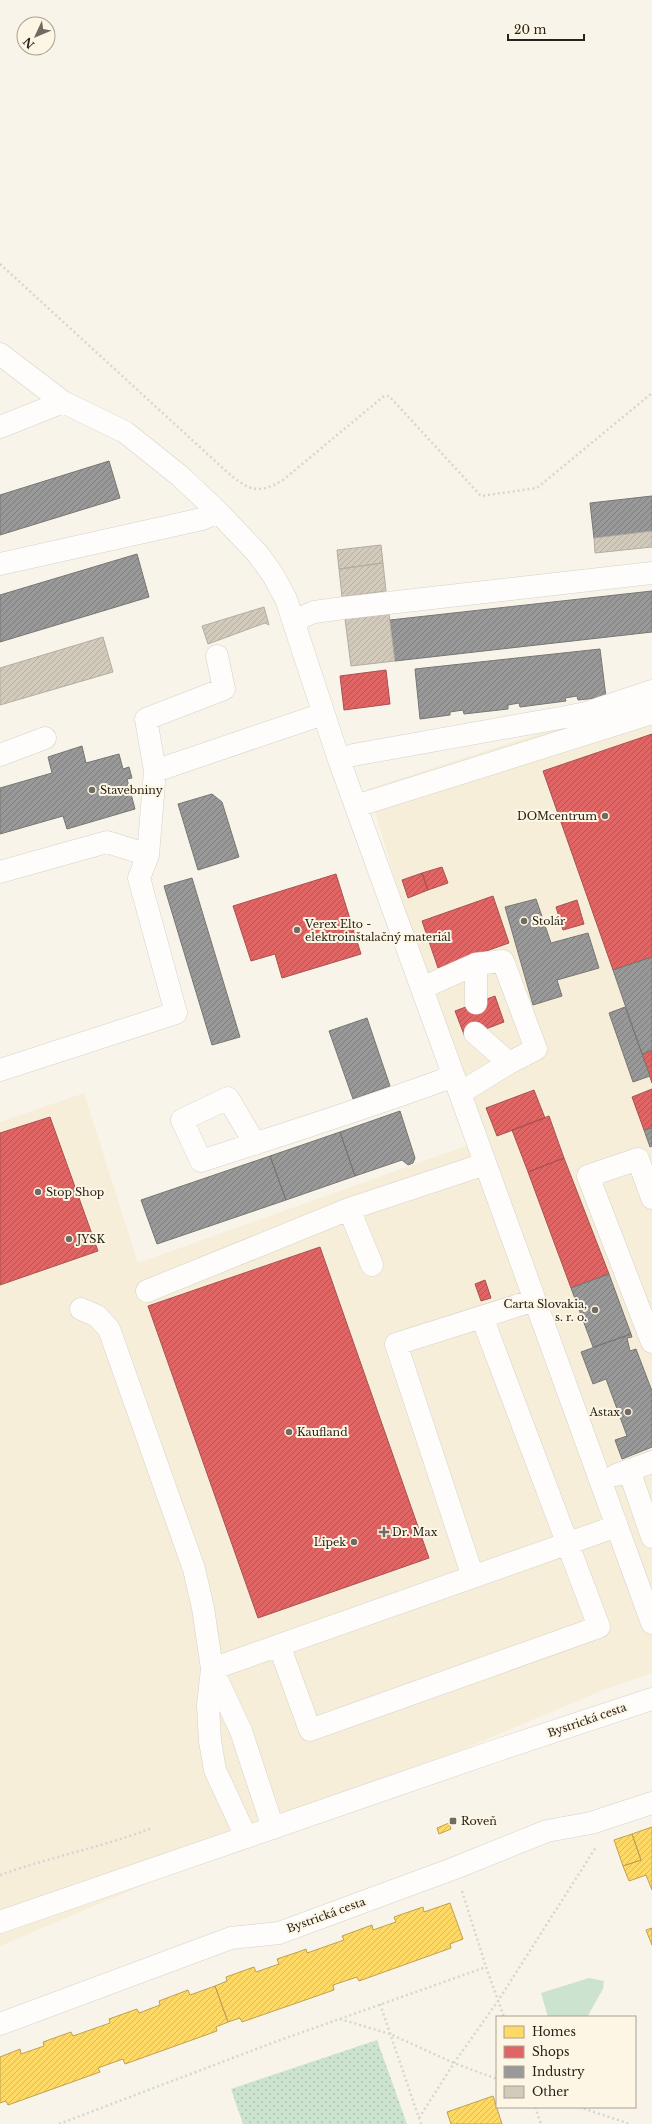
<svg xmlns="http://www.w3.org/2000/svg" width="652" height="2124" font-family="'Libre Baskerville',serif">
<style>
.built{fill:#f7eeda}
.grass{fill:url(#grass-dots)}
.pitch{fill:#cbe3cf}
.homes{fill:url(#homes-hatch);stroke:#bea250}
.shops{fill:url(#shops-hatch);stroke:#a85250}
.industry{fill:url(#industry-hatch);stroke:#777673}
.building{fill:url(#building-hatch);stroke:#b1ada5}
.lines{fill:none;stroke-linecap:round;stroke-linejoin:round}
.minor-casing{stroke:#d5d1c8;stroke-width:23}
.major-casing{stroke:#d5d1c8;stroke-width:23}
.path{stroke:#d7d5d3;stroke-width:2.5;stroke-dasharray:2 3;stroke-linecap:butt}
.minor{stroke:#fefdfc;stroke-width:22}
.major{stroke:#fefdfc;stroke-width:22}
.poi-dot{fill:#706c63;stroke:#fef6e4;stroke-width:1.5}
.labels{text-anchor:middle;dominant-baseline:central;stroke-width:4;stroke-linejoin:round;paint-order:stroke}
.poi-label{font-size:11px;fill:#27231b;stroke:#fef6e4;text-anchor:start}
.street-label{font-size:11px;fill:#27231b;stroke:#fef6e4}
</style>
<defs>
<pattern id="grass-dots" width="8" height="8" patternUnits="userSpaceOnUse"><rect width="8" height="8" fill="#cbe3cf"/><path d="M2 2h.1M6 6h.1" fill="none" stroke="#aec2b1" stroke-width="1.8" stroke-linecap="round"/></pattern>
<pattern id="homes-hatch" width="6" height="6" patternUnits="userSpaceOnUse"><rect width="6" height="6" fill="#ffd966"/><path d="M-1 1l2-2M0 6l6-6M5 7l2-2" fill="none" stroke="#dbba58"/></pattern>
<pattern id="shops-hatch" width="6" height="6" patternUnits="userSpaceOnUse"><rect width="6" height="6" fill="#e06666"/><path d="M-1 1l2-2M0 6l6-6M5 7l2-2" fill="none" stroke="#b65453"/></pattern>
<pattern id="industry-hatch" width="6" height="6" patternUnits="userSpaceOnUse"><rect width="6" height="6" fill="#999"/><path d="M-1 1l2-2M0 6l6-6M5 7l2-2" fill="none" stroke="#7d7c7c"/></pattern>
<pattern id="building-hatch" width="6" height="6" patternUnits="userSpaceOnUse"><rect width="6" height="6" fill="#d2cbbb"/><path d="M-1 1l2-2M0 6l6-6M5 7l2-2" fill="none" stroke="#b4aea0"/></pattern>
</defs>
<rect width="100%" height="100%" fill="#f8f4ea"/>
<!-- built -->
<path class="built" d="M652,697V1673L603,1690L0,1946V1122L84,1093L138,1263L474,1143L368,789Z"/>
<!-- grass -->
<path class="grass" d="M377,2040L407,2124H243L231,2089Z"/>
<!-- pitch -->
<path class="pitch" d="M589,1978L604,1981L603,1989L587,2017H548L541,1993Z"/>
<!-- homes -->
<path class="homes" d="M449,1823L451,1829L439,1834L437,1828Z
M652,1827V1890L646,1875L629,1881L623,1866L641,1860L632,1834Z
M632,1834L641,1860L623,1866L614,1840Z
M450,1903L463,1939L450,1944L451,1948L359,1981L357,1977L333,1985L334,1990L242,2022L240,2018L228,2022L215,1986L227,1981L226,1977L254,1967L256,1972L279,1964L277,1959L298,1952L306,1949L307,1953L344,1940L342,1936L372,1925L373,1930L396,1922L394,1917L423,1907L424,1912Z
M652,1928V1945L646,1930Z
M215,1986L228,2022L216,2027L217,2031L125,2064L123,2059L98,2068L100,2072L8,2105L6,2101L0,2103V2057L20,2049L21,2054L44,2046L43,2042L71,2032L73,2036L110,2023L109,2019L137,2009L139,2013L160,2005L159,2001L188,1990L190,1995Z
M493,2096L502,2124H451L447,2112Z"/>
<!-- shops -->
<path class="shops" d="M386,670L390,704L344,710L340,676Z
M652,734V957L613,970L543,771Z
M442,867L448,883L428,890L422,873Z
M422,873L428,890L408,898L402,880Z
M336,874L361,954L282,978L275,954L251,961L233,906Z
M493,896L509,943L438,968L422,921Z
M577,900L584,924L563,930L556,907Z
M495,996L504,1022L465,1037L455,1011Z
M652,1050V1083L642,1054Z
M652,1089V1128L644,1130L632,1097Z
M534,1090L545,1118L497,1136L486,1108Z
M549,1116L564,1158L528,1172L512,1130Z
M50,1117L98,1251L0,1285V1133Z
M564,1158L609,1274L571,1288L528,1172Z
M320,1247L429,1558L258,1618L148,1306Z
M485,1280L491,1298L481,1301L475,1284Z"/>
<!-- industry -->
<path class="industry" d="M109,461L120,498L0,535V495Z
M652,496V531L594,538L590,503Z
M137,554L149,597L0,642V595Z
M652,591V632L395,661L390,620Z
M600,649L606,697L578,700L577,696L565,698L566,701L520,707L519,703L508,705V709L464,714L463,710L450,712V715L420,719L415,669Z
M82,746L86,763L119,754L123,769L129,767L132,778L127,779L135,809L67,829L63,816L0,834V788L52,773L48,757Z
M212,794L222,802L239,857L198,870L178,804Z
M192,878L240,1037L212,1045L164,886Z
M536,899L551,943L588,933L599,968L557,980L562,996L533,1005L505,907Z
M652,957V1050L642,1054L613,970Z
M625,1007L650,1076L633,1082L609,1013Z
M367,1018L390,1086L353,1099L329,1031Z
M400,1111L415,1158L413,1163L408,1165L402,1160L355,1176L340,1132Z
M652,1128V1146L650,1147L644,1130Z
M340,1132L355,1176L286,1200L270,1156Z
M270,1156L286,1200L157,1244L141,1200Z
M609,1274L631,1334L593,1347L571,1288Z
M631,1334L632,1337L627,1338L630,1351L636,1349L652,1391V1447L622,1459L615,1440L627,1436L606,1379L593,1384L581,1352Z"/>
<!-- building -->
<path class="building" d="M652,531V547L595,553L594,538Z
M381,545L383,563L339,569L337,550Z
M383,563L386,591L342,597L339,569Z
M264,607L269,625L265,623L208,644L202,626Z
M389,614L395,661L351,666L345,619Z
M103,637L113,672L0,705V668Z"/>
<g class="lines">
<!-- minor casing -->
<g class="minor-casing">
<path id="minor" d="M0,354L63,402L125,432L180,476L218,512L258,554L273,575L286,599L339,760L652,1623
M0,427L63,402
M0,564L202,519L218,512
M293,621L314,612L344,608L652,573
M0,755L45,738
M339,760L353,755L560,718L586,713L652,691
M155,771L146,719L224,689L217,656
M356,806L652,713
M0,872L107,842L148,855
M476,964L503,961L536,1049L509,1063
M422,988L476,964V1003
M0,1070L176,1013L139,878L148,855L155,771L323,714
M460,1093L509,1063L475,1033
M255,1144L228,1098L182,1120L201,1161C285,1134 370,1107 454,1076
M652,1198L638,1159L588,1176L652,1342
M349,1209L372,1265
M147,1291L349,1209L485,1164
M81,1309L97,1316L109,1329L194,1569L203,1608L212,1669L208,1705L210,1741L215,1770L246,1837
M629,1470L652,1537
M616,1475L652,1462
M473,1577L396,1344L535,1300
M279,1645L310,1730L599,1627L482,1317
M212,1669L617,1526
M212,1669L241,1731L273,1828
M0,2024L231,1938L279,1933L455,1868L547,1831L591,1823L652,1803"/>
</g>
<!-- major casing -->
<g class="major-casing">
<path id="major" d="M0,1922L501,1749L652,1699"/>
</g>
<!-- path -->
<path class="path" d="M0,264L226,471C247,489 257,496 283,480L384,396H389L481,496L537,488L652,393
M0,1875C50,1857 103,1847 152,1828
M462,1891L486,1967
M380,2004L421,2124
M340,2019L390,2034L454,2063L497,2079
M535,2107L541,2124
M579,2107L630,2124
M419,2118L454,2063L498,2001L596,1847
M59,2124L272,2043L486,1967L504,2017"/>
<!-- minor -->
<use href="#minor" class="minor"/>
<!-- major -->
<use href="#major" class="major"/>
</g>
<!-- markers -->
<g class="poi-dot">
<circle cx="92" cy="790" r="4"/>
<circle cx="605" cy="816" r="4"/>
<circle cx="524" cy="921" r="4"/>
<circle cx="297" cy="930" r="4"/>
<circle cx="38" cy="1192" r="4"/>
<circle cx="69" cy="1239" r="4"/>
<circle cx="595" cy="1310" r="4"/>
<circle cx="628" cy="1412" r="4"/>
<circle cx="289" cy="1432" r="4"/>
<path d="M382 1526h4v4h4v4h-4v4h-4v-4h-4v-4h4z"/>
<circle cx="354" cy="1542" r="4"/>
<rect x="449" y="1817" width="8" height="8" rx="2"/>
</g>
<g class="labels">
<!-- poi labels -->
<g class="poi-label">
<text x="100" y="790">Stavebniny</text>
<text x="597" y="816" text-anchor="end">DOMcentrum</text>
<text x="532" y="921">Stolár</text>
<text x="305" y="924">Verex Elto -<tspan x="305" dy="13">elektroinštalačný materiál</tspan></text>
<text x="46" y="1192">Stop Shop</text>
<text x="77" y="1239">JYSK</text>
<text x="587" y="1304" text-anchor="end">Carta Slovakia,<tspan x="587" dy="13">s. r. o.</tspan></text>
<text x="620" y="1412" text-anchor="end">Astax</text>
<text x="297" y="1432">Kaufland</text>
<text x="392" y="1532">Dr. Max</text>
<text x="346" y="1542" text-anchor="end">Lipek</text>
<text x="461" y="1821">Roveň</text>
</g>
<!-- street labels -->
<g class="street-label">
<text transform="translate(587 1720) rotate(-19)">Bystrická cesta</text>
<text transform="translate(326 1915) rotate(-20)">Bystrická cesta</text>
</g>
</g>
<!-- legend -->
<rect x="496" y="2016" width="140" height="92" fill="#fef6e4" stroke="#a8a294"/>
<rect x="504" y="2026" width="20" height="12" fill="#ffd966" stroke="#a8a294"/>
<text x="532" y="2036" font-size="12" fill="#27231b">Homes</text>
<rect x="504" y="2046" width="20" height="12" fill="#e06666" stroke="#a8a294"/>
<text x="532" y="2056" font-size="12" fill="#27231b">Shops</text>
<rect x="504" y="2066" width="20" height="12" fill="#999999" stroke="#a8a294"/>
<text x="532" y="2076" font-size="12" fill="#27231b">Industry</text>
<rect x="504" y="2086" width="20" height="12" fill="#d2cbbb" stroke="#a8a294"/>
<text x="532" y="2096" font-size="12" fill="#27231b">Other</text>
<!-- north arrow -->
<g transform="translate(36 36) rotate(226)"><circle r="19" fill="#fef6e4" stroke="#a8a294"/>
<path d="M0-3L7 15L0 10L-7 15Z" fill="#706c63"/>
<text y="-6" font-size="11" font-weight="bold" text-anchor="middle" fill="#27231b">N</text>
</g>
<!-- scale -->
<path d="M508 34v6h76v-6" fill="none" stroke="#27231b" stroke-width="2"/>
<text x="514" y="34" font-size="12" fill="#27231b" stroke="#fef6e4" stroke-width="3" paint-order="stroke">20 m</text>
</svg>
